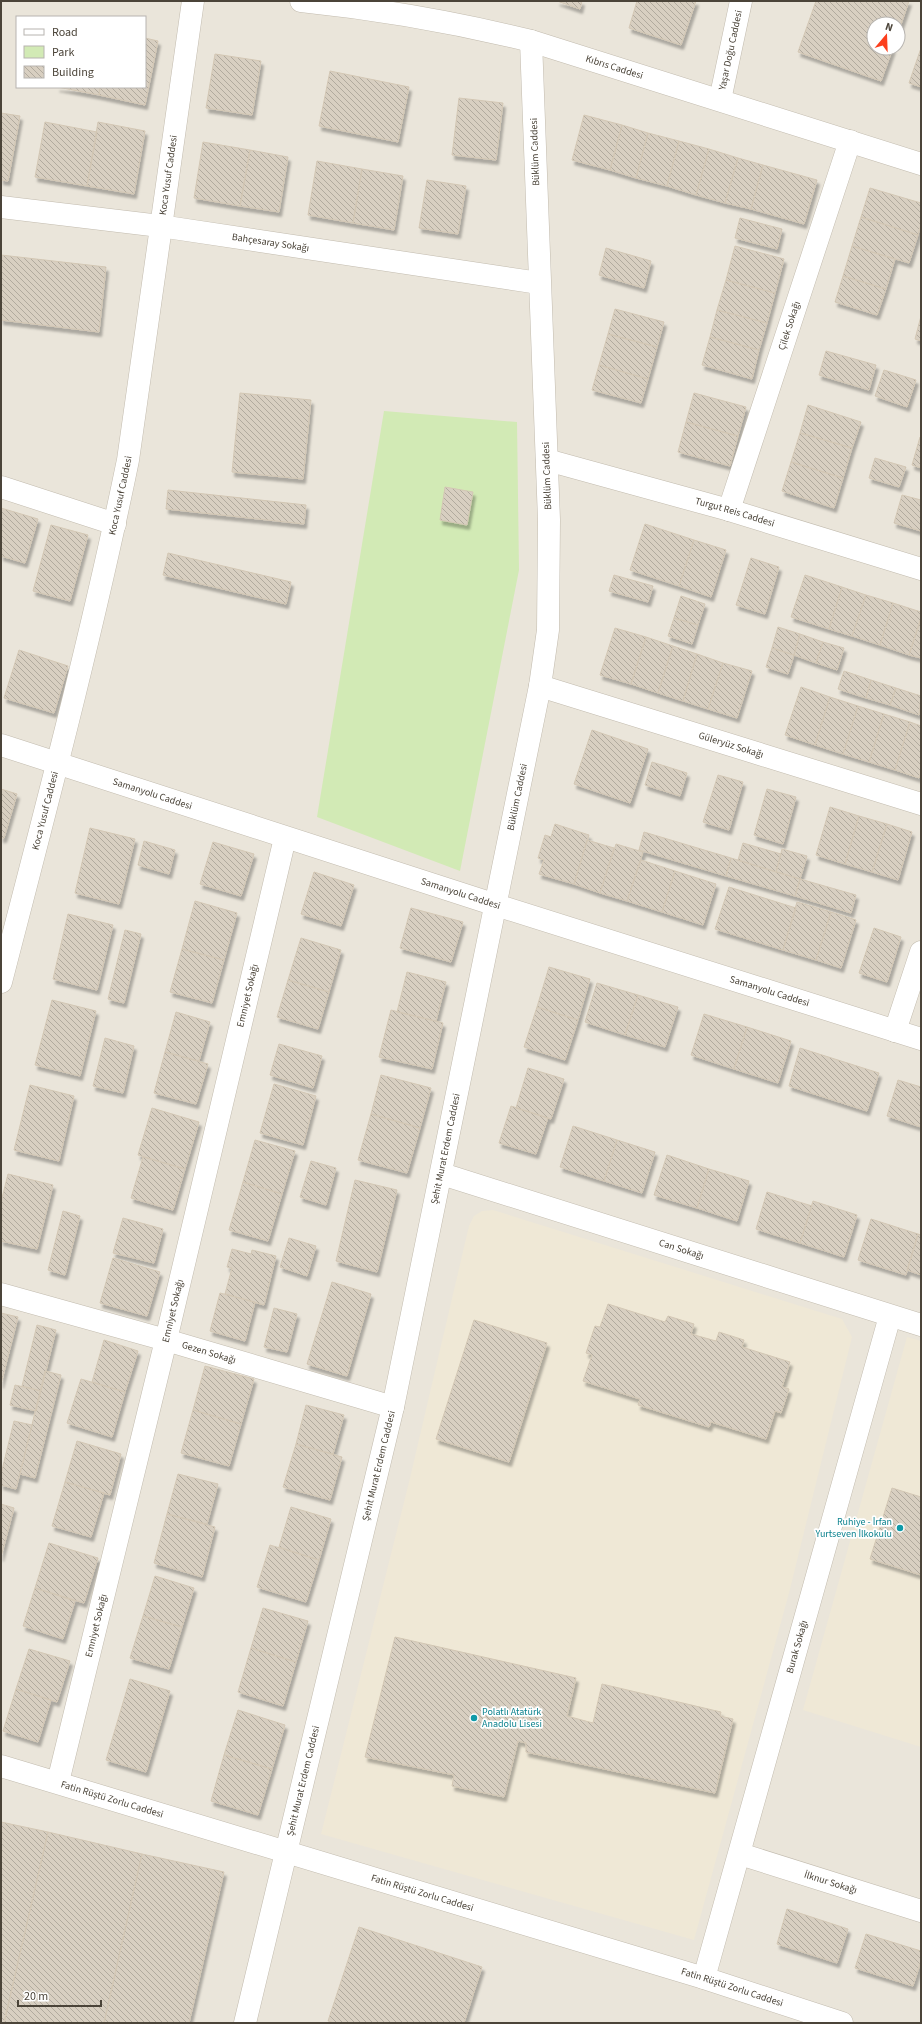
<svg xmlns="http://www.w3.org/2000/svg" width="922" height="2024" font-family="'Source Sans 3',sans-serif">
<style>
.residential{fill:#eae5da;fill-rule:evenodd}
.education{fill:#efe8d6}
.green{fill:#d2eab5}
.building{fill:url(#building-back-hatch);stroke:#d3c7b4;filter:url(#shadow)}
.lines{fill:none;stroke-linecap:round;stroke-linejoin:round}
.minor-casing{stroke:#c2bbae;stroke-width:23}
.tertiary-casing{stroke:#c2bbae;stroke-width:23}
.minor{stroke:#fff;stroke-width:22}
.tertiary{stroke:#fff;stroke-width:22}
.culture-dot{fill:#0f9aa8;stroke:#fff;stroke-width:1.5}
.labels{text-anchor:middle;dominant-baseline:central;stroke-width:3.5;stroke-linejoin:round;paint-order:stroke}
.street-label{font-size:10px;fill:#4b4439;stroke:#fff}
.culture-label{font-size:10px;fill:#0d838f;stroke:#fff;text-anchor:end}
</style>
<defs>
<pattern id="building-back-hatch" width="6" height="6" patternUnits="userSpaceOnUse"><rect width="6" height="6" fill="#d8cfc1"/><path d="M-1 5l2 2M0 0l6 6M5-1l2 2" fill="none" stroke="#b1aa9e"/></pattern>
<filter id="shadow"><feDropShadow dx="2.5" dy="4.5" stdDeviation="1" flood-color="#0004"/></filter>
</defs>
<rect width="100%" height="100%" fill="#f6f3ec"/>
<!-- residential -->
<path class="residential" d="M1,1H921V2023H1ZM17,17H145V87H17ZM874,24H898V48H874Z"/>
<!-- education -->
<path class="education" d="M493,1210L842,1319L852,1337L789,1593L694,1940L321,1834L410,1478L469,1226L474,1216L482,1211Z
M907,1337L921,1341V1747L803,1710Z"/>
<!-- green -->
<path class="green" d="M384,411L517,422L519,570L460,871L317,817Z"/>
<!-- building -->
<path class="building" d="M557,1H582L580,9Z
M637,1H696L681,45L629,28Z
M816,1H909L898,33V24H874V48H893L881,81L798,52Z
M145,38L158,41L145,105L99,95L100,87H145Z
M921,48V87L909,83Z
M215,54L261,61L252,115L206,108Z
M330,71L409,87L398,142L319,126Z
M57,87H100L99,95Z
M459,98L503,103L496,160L452,155Z
M1,113L20,116L8,181L1,180Z
M584,115L622,125L610,170L572,160Z
M45,122L97,132L87,186L35,177Z
M98,122L145,131L134,194L87,186Z
M622,125L648,133L636,178L610,170Z
M648,133L679,141L667,186L636,178Z
M679,141L709,149L696,195L667,186Z
M203,142L250,150L240,206L194,198Z
M709,149L738,158L725,203L696,195Z
M250,150L288,157L279,212L240,206Z
M738,158L763,165L751,209L725,203Z
M317,161L362,169L353,223L308,215Z
M763,165L817,180L804,224L751,209Z
M362,169L403,176L394,230L353,223Z
M427,180L466,186L458,234L419,228Z
M870,188L921,203V224L918,235L861,217Z
M861,217L918,235L909,263L852,246Z
M740,218L782,229L777,249L735,238Z
M735,246L784,259L775,293L726,280Z
M852,246L895,259L886,289L843,276Z
M606,248L651,261L644,288L599,275Z
M1,255L106,267L99,332L1,320Z
M843,276L886,289L877,315L835,302Z
M726,280L775,293L767,323L717,310Z
M615,309L664,322L657,347L608,334Z
M717,310L767,323L759,350L710,337Z
M921,316V341L915,339Z
M608,334L657,347L648,379L599,365Z
M710,337L759,350L752,379L702,365Z
M826,351L876,365L869,390L819,375Z
M599,365L648,379L641,403L592,390Z
M884,370L916,380L907,407L875,396Z
M240,393L311,400L303,479L232,472Z
M694,393L746,407L738,436L686,422Z
M808,405L861,422L852,448L800,433Z
M686,422L738,436L730,466L678,452Z
M800,433L852,448L843,478L791,462Z
M920,437L921,438V468L912,465Z
M875,458L906,467L899,487L869,478Z
M791,462L843,478L834,508L782,491Z
M445,487L473,492L467,525L440,520Z
M168,490L306,505L304,524L166,509Z
M902,495L921,500V531L894,523Z
M1,508L38,519L25,563L1,556Z
M645,524L694,540L679,586L630,570Z
M51,525L88,535L70,601L33,591Z
M694,540L726,550L711,597L679,586Z
M168,553L291,582L286,604L163,575Z
M751,558L779,567L765,614L736,605Z
M614,575L653,586L648,602L609,591Z
M805,575L842,587L829,629L791,617Z
M842,587L866,595L852,636L829,629Z
M866,595L893,603L880,645L852,636Z
M681,596L705,604L698,625L674,618Z
M893,603L921,612V618L909,655L880,645Z
M674,618L698,625L692,644L668,636Z
M921,618V658L909,655Z
M778,627L800,634L794,655L772,648Z
M615,628L646,637L631,684L600,675Z
M800,634L823,642L816,663L794,655Z
M646,637L673,646L658,693L631,684Z
M823,642L844,648L837,670L816,663Z
M673,646L697,654L683,701L658,693Z
M772,648L794,655L788,674L766,667Z
M19,650L68,666L54,713L4,698Z
M697,654L723,663L708,709L683,701Z
M723,663L752,671L737,718L708,709Z
M844,671L871,680L866,698L838,689Z
M871,680L896,688L890,705L866,698Z
M801,687L830,697L815,745L785,735Z
M896,688L921,696L919,715L890,705Z
M830,697L858,706L843,754L815,745Z
M858,706L884,714L869,762L843,754Z
M884,714L910,722L895,770L869,762Z
M910,722L921,726V771L919,778L895,770Z
M592,730L648,749L630,803L574,784Z
M652,762L687,773L680,796L645,785Z
M718,775L743,782L729,830L703,822Z
M1,789L17,794L4,838H1Z
M767,789L796,797L783,844L754,835Z
M830,807L859,816L845,864L816,855Z
M859,816L887,824L872,872L845,864Z
M555,824L589,835L574,884L539,874L544,860L538,858L545,835L551,837Z
M887,824L912,832L898,880L872,872Z
M90,828L135,839L119,904L75,893Z
M644,832L731,858L726,876L639,850Z
M587,840L614,848L600,893L574,884Z
M144,841L175,850L169,874L138,865Z
M213,842L254,854L241,896L200,884Z
M743,843L781,854L776,872L738,860Z
M616,844L643,852L627,901L600,893Z
M782,849L807,856L800,879L776,872Z
M731,858L800,879L795,896L726,876Z
M641,860L675,871L662,912L627,901Z
M675,871L716,884L703,925L662,912Z
M314,872L354,885L341,926L301,914Z
M800,879L856,895L851,913L795,896Z
M729,887L796,908L783,950L715,929Z
M195,901L237,913L224,960L182,949Z
M797,902L831,912L816,960L783,950Z
M411,908L463,922L451,962L400,948Z
M831,912L856,920L841,968L816,960Z
M68,914L113,925L97,990L53,979Z
M874,928L901,937L887,982L859,973Z
M125,930L141,934L124,1003L108,999Z
M301,938L341,950L329,992L288,980Z
M182,949L224,960L212,1003L170,992Z
M549,967L590,979L578,1020L537,1007Z
M407,972L446,982L436,1021L397,1012Z
M288,980L329,992L318,1029L277,1017Z
M597,983L638,995L625,1035L585,1022Z
M638,995L678,1007L665,1047L625,1035Z
M52,1000L96,1011L80,1076L35,1065Z
M537,1007L578,1020L565,1060L524,1047Z
M391,1010L443,1023L432,1069L379,1057Z
M176,1012L210,1022L199,1061L165,1052Z
M704,1014L747,1027L734,1069L691,1055Z
M747,1027L791,1041L778,1083L734,1069Z
M105,1038L134,1046L123,1093L93,1086Z
M279,1044L322,1056L313,1088L270,1075Z
M800,1048L879,1073L867,1111L789,1086Z
M165,1052L208,1064L196,1104L154,1093Z
M528,1068L564,1079L551,1119L516,1108Z
M381,1075L431,1088L420,1128L371,1114Z
M898,1080L921,1087V1127L887,1116Z
M274,1084L316,1096L303,1145L260,1133Z
M30,1085L74,1096L59,1161L14,1150Z
M511,1106L548,1118L536,1154L499,1143Z
M152,1108L199,1122L185,1169L138,1155Z
M371,1114L420,1128L407,1173L358,1160Z
M573,1126L617,1140L604,1181L560,1167Z
M255,1140L295,1151L282,1194L243,1182Z
M617,1140L655,1152L642,1193L604,1181Z
M667,1155L709,1169L697,1208L654,1195Z
M143,1157L185,1169L173,1210L131,1198Z
M311,1161L336,1168L326,1205L300,1197Z
M709,1169L749,1181L737,1221L697,1208Z
M8,1174L53,1185L37,1249L1,1241V1202Z
M355,1180L397,1190L377,1272L336,1261Z
M243,1182L282,1194L268,1241L229,1230Z
M767,1192L812,1206L800,1243L756,1229Z
M813,1201L857,1215L844,1257L800,1243Z
M63,1211L80,1216L65,1275L48,1270Z
M123,1218L163,1229L154,1263L113,1253Z
M871,1219L918,1234L906,1275L858,1260Z
M918,1234L921,1235V1275L907,1270Z
M289,1238L316,1246L307,1276L280,1267Z
M232,1249L251,1254L252,1250L276,1256L264,1305L225,1294L232,1268L227,1267Z
M113,1258L160,1272L147,1316L100,1303Z
M332,1282L371,1294L347,1376L307,1364Z
M220,1293L255,1302L245,1341L210,1331Z
M608,1304L665,1322L668,1316L694,1324L691,1334L716,1341L719,1332L744,1340L742,1347L790,1362L782,1387L789,1389L781,1413L775,1411L766,1439L711,1422L709,1427L638,1405L640,1399L583,1381L592,1355L586,1353L595,1326L600,1327Z
M274,1308L297,1314L287,1352L264,1347Z
M1,1313L18,1317L1,1384Z
M474,1320L547,1343L509,1462L436,1439Z
M37,1325L56,1330L41,1391L22,1386Z
M104,1340L138,1351L125,1392L92,1382Z
M205,1366L254,1379L241,1424L193,1410Z
M45,1371L61,1375L35,1478L20,1474Z
M81,1379L125,1392L112,1437L67,1423Z
M15,1385L41,1391L36,1411L10,1405Z
M306,1405L344,1415L333,1454L296,1444Z
M193,1410L241,1424L229,1466L181,1453Z
M14,1421L32,1425L16,1489L1,1485V1474Z
M77,1441L121,1454L110,1495L65,1482Z
M296,1444L342,1457L330,1500L283,1487Z
M178,1474L218,1484L207,1524L167,1514Z
M65,1482L104,1493L91,1537L52,1526Z
M892,1488L921,1497V1575L870,1559Z
M1,1504L14,1508L1,1557Z
M291,1507L331,1519L319,1560L279,1547Z
M167,1514L215,1527L202,1577L154,1563Z
M49,1543L98,1558L84,1603L35,1588Z
M270,1545L319,1560L306,1602L257,1587Z
M155,1576L194,1588L182,1627L143,1616Z
M35,1588L75,1601L63,1639L23,1626Z
M263,1608L308,1621L296,1662L251,1648Z
M143,1616L182,1627L169,1669L130,1658Z
M395,1637L576,1678L567,1716L593,1723L602,1684L721,1712L720,1716L733,1719L715,1793L526,1752V1743L518,1741L504,1797L452,1786L454,1775L365,1757Z
M251,1648L296,1662L283,1706L238,1692Z
M29,1649L70,1661L57,1702L16,1689Z
M130,1679L170,1691L146,1772L106,1760Z
M16,1689L51,1700L38,1742L3,1731Z
M238,1710L285,1725L272,1769L224,1755Z
M224,1755L272,1769L258,1815L211,1801Z
M1,1822L48,1832L4,2023H1Z
M48,1832L142,1854L104,2023H4Z
M142,1854L224,1872L189,2023H104Z
M787,1909L848,1929L837,1963L777,1944Z
M359,1927L482,1967L464,2023H334L328,2021Z
M866,1934L921,1951V1961L913,1986L855,1968Z"/>
<g class="lines">
<!-- minor casing -->
<g class="minor-casing">
<g id="minor">
<path id="s1" d="M1,207L160,226L539,283"/>
<path d="M1,487L115,524"/>
<path id="s2" d="M729,510L850,141"/>
<path id="s3" d="M540,686L921,804"/>
<path d="M895,1031L921,952"/>
<path id="s4" d="M442,1174L921,1325"/>
<path id="s5" d="M1,1294L166,1340L393,1407"/>
<path id="s6" d="M58,1782L166,1340L285,838"/>
<path id="s7" d="M740,1854L921,1911"/>
<path id="s8" d="M704,1978L890,1316"/>
</g>
</g>
<!-- tertiary casing -->
<g class="tertiary-casing">
<g id="tertiary">
<path id="s9" d="M301,1C379,9 454,22 531,41L921,164"/>
<path id="s10" d="M720,100L741,1"/>
<path id="s11" d="M547,460L729,510L921,569"/>
<path id="s12" d="M1,745L496,905L921,1039"/>
<path id="s13" d="M1,982C46,808 92,635 128,460L193,1"/>
<path id="s14" d="M1,1766L704,1978L842,2023"/>
<path id="s15" d="M245,2023L393,1407L540,686L548,630L549,520L531,41"/>
</g>
</g>
<!-- minor -->
<use href="#minor" class="minor"/>
<!-- tertiary -->
<use href="#tertiary" class="tertiary"/>
</g>
<!-- markers -->
<g class="culture-dot">
<circle cx="900" cy="1528" r="4"/>
<circle cx="474" cy="1718" r="4"/>
</g>
<g class="labels">
<!-- street labels -->
<g class="street-label">
<text stroke="none"><textPath href="#s10" startOffset="51">Yaşar Doğu Caddesi</textPath></text>
<text stroke="none"><textPath href="#s9" startOffset="321">Kıbrıs Caddesi</textPath></text>
<text transform="translate(535 152) rotate(-92)">Büklüm Caddesi</text>
<text stroke="none"><textPath href="#s13" startOffset="825">Koca Yusuf Caddesi</textPath></text>
<text stroke="none"><textPath href="#s1" startOffset="272">Bahçesaray Sokağı</textPath></text>
<text stroke="none"><textPath href="#s2" startOffset="194">Çilek Sokağı</textPath></text>
<text transform="translate(547 476) rotate(-92)">Büklüm Caddesi</text>
<text stroke="none"><textPath href="#s13" startOffset="501">Koca Yusuf Caddesi</textPath></text>
<text stroke="none"><textPath href="#s11" startOffset="195">Turgut Reis Caddesi</textPath></text>
<text stroke="none"><textPath href="#s3" startOffset="200">Güleryüz Sokağı</textPath></text>
<text stroke="none"><textPath href="#s12" startOffset="159">Samanyolu Caddesi</textPath></text>
<text stroke="none"><textPath href="#s15" startOffset="1256">Büklüm Caddesi</textPath></text>
<text stroke="none"><textPath href="#s13" startOffset="177">Koca Yusuf Caddesi</textPath></text>
<text stroke="none"><textPath href="#s12" startOffset="483">Samanyolu Caddesi</textPath></text>
<text stroke="none"><textPath href="#s12" startOffset="807">Samanyolu Caddesi</textPath></text>
<text stroke="none"><textPath href="#s6" startOffset="809">Emniyet Sokağı</textPath></text>
<text stroke="none"><textPath href="#s15" startOffset="897">Şehit Murat Erdem Caddesi</textPath></text>
<text stroke="none"><textPath href="#s4" startOffset="251">Can Sokağı</textPath></text>
<text stroke="none"><textPath href="#s6" startOffset="485">Emniyet Sokağı</textPath></text>
<text stroke="none"><textPath href="#s5" startOffset="216">Gezen Sokağı</textPath></text>
<text stroke="none"><textPath href="#s15" startOffset="573">Şehit Murat Erdem Caddesi</textPath></text>
<text stroke="none"><textPath href="#s6" startOffset="161">Emniyet Sokağı</textPath></text>
<text stroke="none"><textPath href="#s8" startOffset="344">Burak Sokağı</textPath></text>
<text stroke="none"><textPath href="#s15" startOffset="249">Şehit Murat Erdem Caddesi</textPath></text>
<text stroke="none"><textPath href="#s14" startOffset="116">Fatin Rüştü Zorlu Caddesi</textPath></text>
<text stroke="none"><textPath href="#s7" startOffset="95">İlknur Sokağı</textPath></text>
<text stroke="none"><textPath href="#s14" startOffset="440">Fatin Rüştü Zorlu Caddesi</textPath></text>
<text stroke="none"><textPath href="#s14" startOffset="764">Fatin Rüştü Zorlu Caddesi</textPath></text>
</g>
<!-- culture labels -->
<g class="culture-label">
<text x="892" y="1522">Ruhiye - İrfan<tspan x="892" dy="12">Yurtseven İlkokulu</tspan></text>
<text x="482" y="1712" text-anchor="start">Polatlı Atatürk<tspan x="482" dy="12">Anadolu Lisesi</tspan></text>
</g>
</g>
<!-- border -->
<rect width="922" height="2024" fill="none" stroke="#4b4439" stroke-width="4"/>
<!-- legend -->
<rect x="16" y="16" width="130" height="72" fill="#ffffff" stroke="#b7b4b0"/>
<rect x="24" y="29" width="20" height="6" fill="#ffffff" stroke="#b7b4b0"/>
<text x="52" y="36" font-size="12" fill="#4b4439">Road</text>
<rect x="24" y="46" width="20" height="12" fill="#d2eab5" stroke="#b7b4b0"/>
<text x="52" y="56" font-size="12" fill="#4b4439">Park</text>
<rect x="24" y="66" width="20" height="12" fill="url(#building-back-hatch)" stroke="#b7b4b0"/>
<text x="52" y="76" font-size="12" fill="#4b4439">Building</text>
<!-- north arrow -->
<g transform="translate(886 36) rotate(19)"><circle r="19" fill="#ffffff" stroke="#b7b4b0"/>
<path d="M0-3L7 15L0 10L-7 15Z" fill="#fc3f1d"/>
<text y="-6" font-size="11" font-weight="bold" text-anchor="middle" fill="#4b4439">N</text>
</g>
<!-- scale -->
<path d="M18 2000v6h83v-6" fill="none" stroke="#4b4439" stroke-width="2"/>
<text x="24" y="2000" font-size="12" fill="#4b4439" stroke="#ffffff" stroke-width="3" paint-order="stroke">20 m</text>
</svg>
